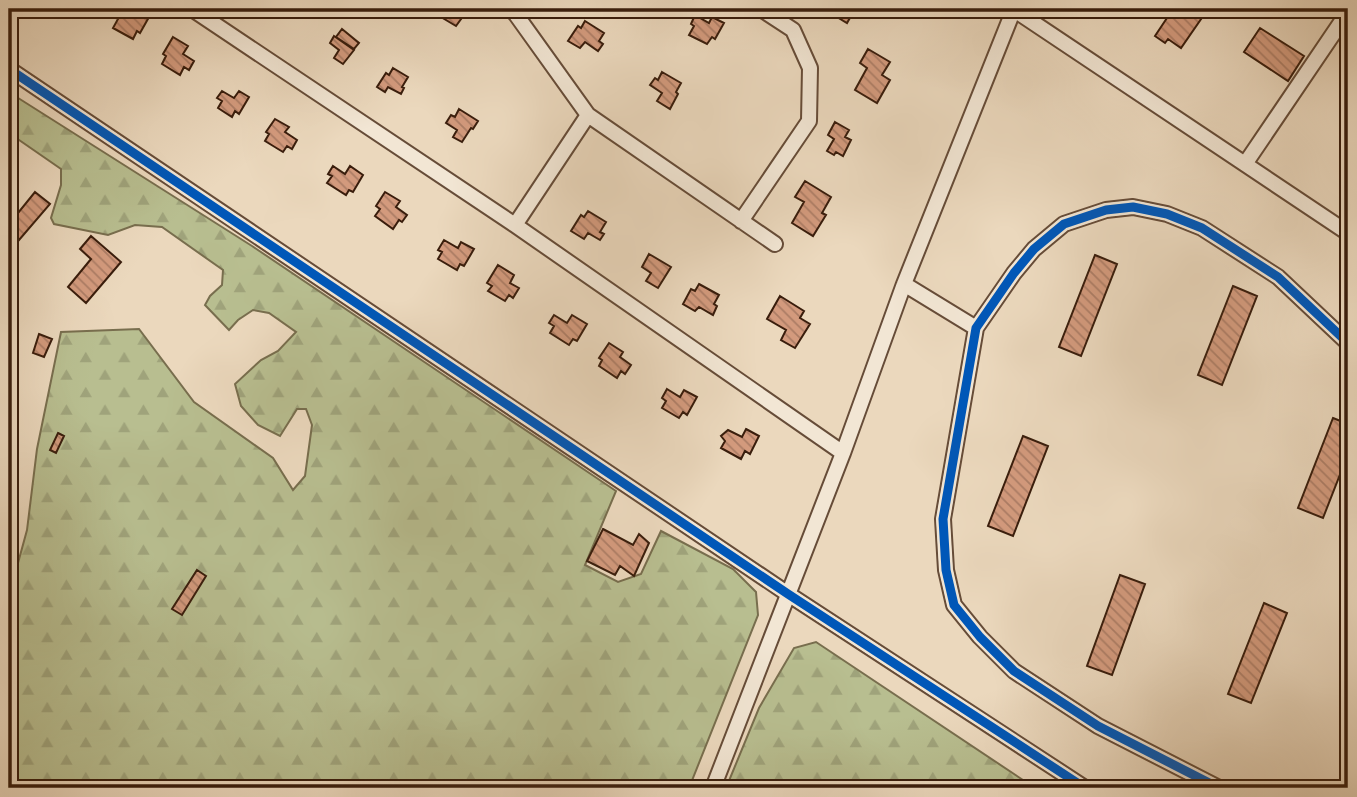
<svg xmlns="http://www.w3.org/2000/svg" width="1357" height="797" font-family="'Old Standard TT',serif">
<style>
.forest{fill:url(#forest-firs);stroke:#786e4e;stroke-width:2}
.building{fill:url(#building-back-hatch);stroke:#391d0c;stroke-width:2}
.lines{fill:none;stroke-linecap:round;stroke-linejoin:round}
.minor-casing{stroke:#664c38;stroke-width:18}
.minor{stroke:#f2e6d4;stroke-width:14}
.cycleway-casing{stroke:#f2e6d4;stroke-width:13}
.cycleway{stroke:#0057b8;stroke-width:9}
</style>
<defs>
<pattern id="forest-firs" width="22" height="20" patternUnits="userSpaceOnUse" patternTransform="scale(1.75)"><rect width="22" height="20" fill="#b8be90"/><path d="M5 1l3.5 6h-7zM16 11l3.5 6h-7z" fill="#9fa37b"/></pattern>
<pattern id="building-back-hatch" width="6" height="6" patternUnits="userSpaceOnUse" patternTransform="scale(1.75)"><rect width="6" height="6" fill="#d39a7d"/><path d="M-1 5l2 2M0 0l6 6M5-1l2 2" fill="none" stroke="#ac7d65"/></pattern>
</defs>
<rect width="100%" height="100%" fill="#ebd8bd"/>
<filter id="stains"><feTurbulence type="fractalNoise" baseFrequency=".00286" numOctaves="4"/><feColorMatrix values="0 0 0 0 .2 0 0 0 0 .09 0 0 0 0 .02 0 0 0 .5 -.17"/></filter>
<radialGradient id="worn" r=".72"><stop offset=".6" stop-color="#630" stop-opacity="0"/><stop offset="1" stop-color="#630" stop-opacity=".3"/></radialGradient>
<!-- forest -->
<path class="forest" d="M15,96L252,246L616,491L585,565L618,582L641,574L661,531L733,569L756,592L758,615L689,788H9V596L27,530L37,449L61,332L139,329L194,402L273,458L293,490L305,476L312,425L306,409H297L280,436L258,425L241,406L235,384L261,360L278,351L296,332L269,313L253,310L238,320L229,330L205,305L210,296L222,285L223,270L162,227L135,225L108,235L54,224L51,218L61,185V169L9,133V102Z
M816,642L1035,788H726L759,708L794,648Z"/>
<!-- building -->
<path class="building" d="M119,9L133,15L136,9L149,17L140,33L137,31L133,39L113,28L118,19L114,17Z
M256,9H287L290,10L286,17L273,9L269,17Z
M440,9H444L461,19L456,26L436,14Z
M835,9H855L847,23L832,14Z
M1173,9H1208L1181,48L1168,39L1165,43L1155,36Z
M695,15L709,23L712,17L724,23L715,39L712,37L707,44L689,35L694,26L691,24Z
M585,21L604,33L599,41L603,44L598,51L585,42L580,48L568,41L578,26L581,28Z
M1260,28L1304,56L1288,81L1244,52Z
M342,29L359,43L354,49L336,37Z
M334,36L354,50L343,64L334,58L339,50L330,43Z
M173,37L188,46L183,54L194,61L189,70L184,67L180,75L162,64L166,56L163,54Z
M868,49L890,62L882,75L890,80L877,103L855,90L867,68L860,63Z
M393,68L408,77L402,87L404,88L401,94L388,87L385,92L377,87L386,73L389,75Z
M662,72L681,83L676,92L678,94L670,109L657,101L662,93L650,85L655,78L658,80Z
M222,91L234,98L239,91L249,97L239,114L235,111L232,117L218,108L222,101L217,98Z
M459,109L478,121L473,129L471,128L462,142L453,137L457,130L446,123L451,115L455,117Z
M275,119L289,127L285,132L297,140L292,149L287,146L283,152L265,141L269,134L266,132Z
M835,122L849,130L845,137L851,140L843,156L836,152L834,155L827,151L834,139L828,135Z
M333,166L345,174L350,166L363,175L353,192L349,190L346,195L327,183L332,176L328,174Z
M805,181L831,197L822,213L826,215L813,236L792,223L804,202L795,197Z
M35,192L50,204L19,240L9,231V224Z
M385,192L400,201L396,207L407,215L402,222L399,220L393,229L375,216L380,209L376,206Z
M588,211L606,222L600,232L604,234L600,240L588,233L584,239L571,231L581,215L584,217Z
M91,236L121,262L86,303L68,287L91,259L80,249Z
M444,240L458,248L461,242L474,249L464,266L460,264L457,270L438,259L442,252L438,250Z
M649,254L671,267L658,288L646,281L651,273L642,267Z
M1095,255L1117,264L1081,356L1059,347Z
M498,265L514,275L510,283L519,288L513,298L509,295L505,301L488,291L492,286L487,283Z
M699,284L719,295L714,304L717,306L713,315L699,307L695,311L683,304L691,289L695,291Z
M1233,286L1257,296L1222,385L1198,375Z
M780,296L804,311L800,318L810,324L795,348L781,340L786,330L767,319Z
M554,315L567,323L572,315L587,324L577,341L573,339L569,345L550,333L554,326L549,323Z
M39,334L52,339L44,357L33,353Z
M609,343L623,352L620,357L631,365L625,374L621,371L617,378L599,366L602,360L599,358Z
M667,389L680,397L684,390L697,397L687,415L683,412L679,418L662,408L666,401L662,398Z
M1333,418L1348,424V454L1323,518L1298,508Z
M746,429L759,436L750,454L745,451L741,459L721,448L725,441L721,436L728,430L742,437Z
M58,433L64,436L56,453L50,450Z
M1023,436L1048,446L1013,536L988,526Z
M603,529L633,545L639,534L649,543L634,576L620,566L615,575L587,561Z
M197,570L206,576L182,615L172,609Z
M1120,575L1145,584L1112,675L1087,666Z
M1264,603L1287,613L1251,703L1228,694Z"/>
<g class="lines">
<!-- minor casing -->
<g class="minor-casing">
<path id="minor" d="M192,9L515,225L843,453
M512,9L588,115L775,244
M1013,9L1348,233
M9,69L788,594L1085,788
M1245,164L1348,12
M741,221L809,121L810,68L793,30L761,9
M515,225L588,115
M904,284L976,328
M713,788L843,453L904,284L1014,9
M1219,788L1098,726L1014,671L980,637L954,605L946,570L943,519L976,328L1014,273L1034,249L1064,224L1106,210L1133,207L1167,214L1202,228L1278,277L1348,343"/>
</g>
<!-- minor -->
<use href="#minor" class="minor"/>
<!-- cycleway casing -->
<g class="cycleway-casing">
<path id="cycleway" d="M9,69L788,594L1085,788
M1219,788L1098,726L1014,671L980,637L954,605L946,570L943,519L976,328L1014,273L1034,249L1064,224L1106,210L1133,207L1167,214L1202,228L1278,277L1348,343"/>
</g>
<!-- cycleway -->
<use href="#cycleway" class="cycleway"/>
</g>
<!-- margin -->
<rect width="1357" height="797" fill="none" stroke="#ebd8bd" stroke-width="35"/>
<rect x="10" y="10" width="1336" height="776" fill="none" stroke="#391d0c" stroke-width="3.5"/>
<rect x="18" y="18" width="1322" height="762" fill="none" stroke="#391d0c" stroke-width="2"/>
<rect width="100%" height="100%" filter="url(#stains)"/>
<rect width="100%" height="100%" fill="url(#worn)"/>
</svg>
